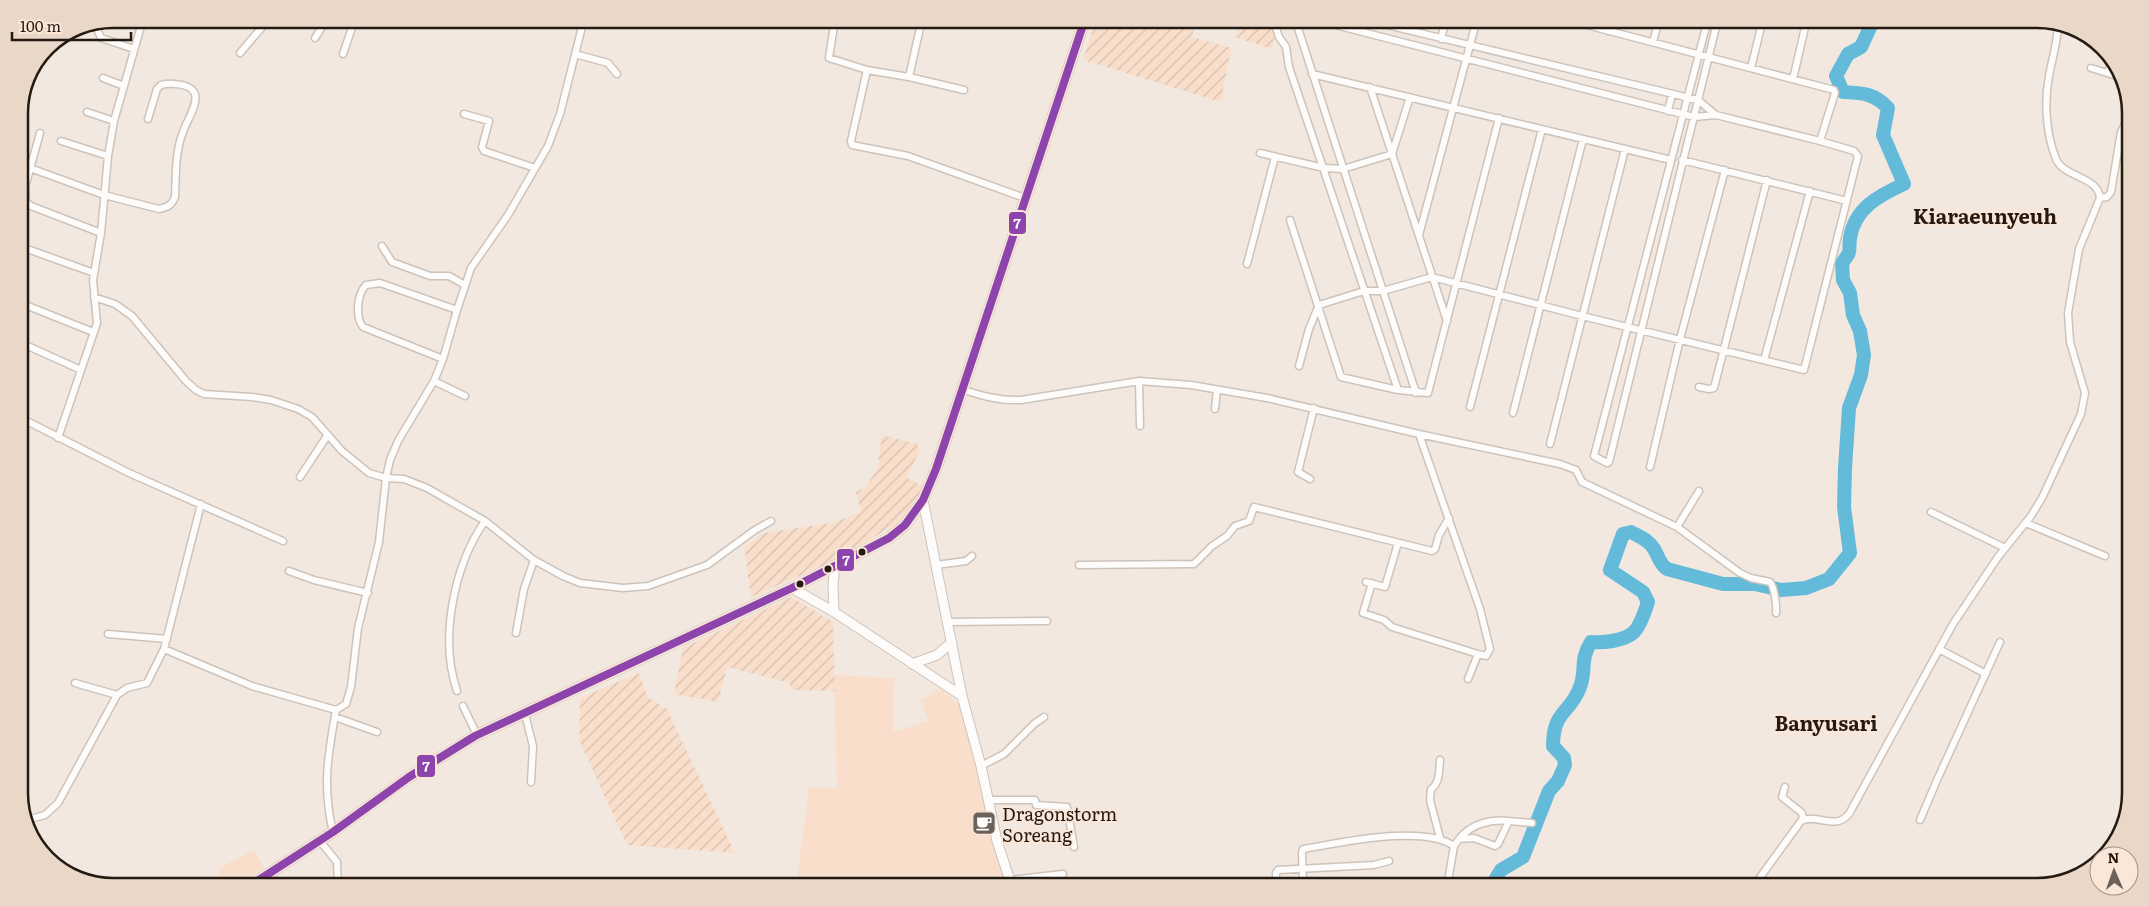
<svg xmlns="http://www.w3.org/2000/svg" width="2149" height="906" font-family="Literata,serif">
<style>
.built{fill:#f9dfcb}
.industrial{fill:url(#industrial-furrows)}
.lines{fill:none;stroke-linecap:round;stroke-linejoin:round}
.river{stroke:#64bad9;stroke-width:14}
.street-casing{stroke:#cdc3bb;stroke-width:9}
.secondary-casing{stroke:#cdc3bb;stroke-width:11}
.primary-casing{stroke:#cdc3bb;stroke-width:12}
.street{stroke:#fdfcfa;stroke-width:6}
.secondary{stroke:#fdfcfa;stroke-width:9}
.primary{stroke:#fdfcfa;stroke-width:10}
.bus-1-casing{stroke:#fae7d8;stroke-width:11}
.bus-1{stroke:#8e44ad;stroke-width:8}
.bus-dot{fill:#251a11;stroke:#fae7d8;stroke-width:2}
.labels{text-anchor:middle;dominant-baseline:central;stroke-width:4;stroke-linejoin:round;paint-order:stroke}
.poi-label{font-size:18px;fill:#251a11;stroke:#fae7d8;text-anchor:start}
.quarter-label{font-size:20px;font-weight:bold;fill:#251a11;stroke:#fae7d8}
.rim{fill:none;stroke:#251a11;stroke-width:2.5}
.line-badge{stroke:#fae7d8;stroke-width:2}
.badge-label{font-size:14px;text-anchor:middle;font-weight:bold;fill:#fff}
</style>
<defs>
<pattern id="industrial-furrows" width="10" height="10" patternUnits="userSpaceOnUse" patternTransform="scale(1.25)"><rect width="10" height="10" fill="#f9dfcb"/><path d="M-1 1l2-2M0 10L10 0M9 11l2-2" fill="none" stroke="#d5bfad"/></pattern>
</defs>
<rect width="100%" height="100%" fill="#f2e8e0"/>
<!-- built -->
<path class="built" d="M834,675L894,678L893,732L928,720L920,700L940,688L963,708L1010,887H796L809,787L837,788Z
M254,850L264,868L232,887H219V868Z"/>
<!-- industrial -->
<path class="industrial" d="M1096,19H1196L1192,37L1231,48L1221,102L1083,60Z
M1241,19H1277L1272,49L1235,37Z
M882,435L917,444L920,451L906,477L924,487L899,522L836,560L751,597L744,547L764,533L832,523L861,512L856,492L866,487L877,469Z
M791,597L833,622L835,691L790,690V683L727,667L718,702L674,694L683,648Z
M639,673L648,697L667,709L735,853L627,845L579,740L580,698Z"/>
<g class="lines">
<!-- river -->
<path class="river" d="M1491,887L1501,870L1523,857L1549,791L1558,781L1565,765L1564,758L1553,746C1553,710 1571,713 1580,687C1587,669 1579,661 1591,642C1604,643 1624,641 1634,632C1641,625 1645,611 1648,602L1643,592L1610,570L1623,534L1631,532C1640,537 1649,540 1654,549C1659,557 1659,563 1667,569L1723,584H1755L1781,590L1806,588L1829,579L1850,553L1844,507L1845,468L1849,408L1861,375L1864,355L1860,331L1853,315L1850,293L1843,280L1842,263C1853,249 1848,253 1850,238C1855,208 1878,196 1904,184L1883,135L1888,108C1874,93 1862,93 1843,92L1836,76L1848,54L1861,47L1874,19"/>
<!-- street casing -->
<g class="street-casing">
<path id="street" d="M374,19L401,25L405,19
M505,19L519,22L525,19
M559,19L583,26
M819,19L835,22
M835,19L829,58L867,70
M922,19L909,77L867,70L851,141L852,145L908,156L1025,198
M1273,19L1279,37L1286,47L1289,67L1398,390
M1295,19L1416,393
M1362,19L1698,100L1716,115
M1564,19L1834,90L1835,93L1820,141
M1708,19L1594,456L1607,463L1609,462L1718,19
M102,21L98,31L101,38L134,49
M1391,26L1393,19
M1608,31L1612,19
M315,38L327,19
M1441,39L1446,19
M1653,42L1659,19
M240,53L269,19
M343,54L355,19
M575,54L608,63L617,74
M1751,68L1763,19
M2091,68L2120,77
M2108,73L2112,59
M1312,74L1671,160
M909,77L964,90
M103,78L124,86
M1793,79L1807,19
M1370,87L1447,321
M1668,111L1672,94
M87,112L114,121
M464,114L489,121L482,147L484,151L535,168
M40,133L25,187L26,202L31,206L101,233
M61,141L108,156
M1260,153L1324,168L1343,169L1392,154L1410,97
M1682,160L1847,201
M30,168L104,195L159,209C168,207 172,205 175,197C176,175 175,152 183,132C186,122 200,102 194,92C189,83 169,83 161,85L157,89L148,119
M2100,198L2107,197L2111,192L2121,132L2130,114
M1290,220L1341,377L1398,390L1428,393L1499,118
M1419,235L1477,19
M19,246L94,273
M382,246L392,262L430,276H449L465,285
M1247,264L1275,157
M94,297L115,304L132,316L186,381L196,390L204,394L252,397L271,400L298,409L312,417L342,451L369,473L386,478L404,479L427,488L485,521L534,560L563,576L580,583L623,588L648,586L707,565L755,530L771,521
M19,313L23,304L93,332
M19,342L81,370
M443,359L363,327C355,317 357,294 366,285L380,283L457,310
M1764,360L1810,191
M1299,366L1309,329L1319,305L1364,291H1383L1432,277L1582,316L1804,370L1858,156L1854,151L1820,141L1716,115L1694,117L1312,19
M434,381L465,396
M1139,381L1140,426
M1699,387L1709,389L1714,388L1767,180
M961,389C982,396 1000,401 1021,400L1139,381L1191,385L1267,398L1419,434L1560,464L1576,470L1582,482L1677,527L1740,573L1751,578L1770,582C1774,586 1777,606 1776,613
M1470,407L1542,129
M1215,409L1217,390
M1513,413L1583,139
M19,417L129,473L283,541
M1419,434L1480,609L1490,649L1486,656L1478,654
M58,438L97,323L93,280L101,233L108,156L114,121L143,19
M1550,444L1625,149
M1650,467L1680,339L1725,170
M300,477L327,436
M1310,479L1298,472L1314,408
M1931,512L2005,548
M2026,523L2105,556
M1677,527L1699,491
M936,565L966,561L972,556
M1079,565L1194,564L1212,546L1227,536L1235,526L1249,521L1254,507L1432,551L1435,549L1439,535L1449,518
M289,571L314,580L368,593
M1366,582L1385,587L1398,543
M1372,583L1363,613L1384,620L1392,627L1478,654L1468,679
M947,622L1047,621
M516,633L524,589L534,560
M108,634L167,639
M164,649L201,504
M1939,649L1986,674
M75,683L117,695
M457,691C439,639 454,565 485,521
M463,706L477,735
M336,710L346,704L351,687L358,628L379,542L386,478L390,460L398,441L434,381L443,359L457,310L471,268L508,215L548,146L560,114L584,19
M525,714L533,746L531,782
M335,717L377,732
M981,766L1004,754L1034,724L1044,717
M1785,787L1782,797L1802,813L1803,820
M988,800H1035L1036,805L1067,807L1074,847
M26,820L45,815L58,803L117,695L127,688L147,683L164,649L252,686L336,710C328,754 322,787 333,832
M1920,820L1937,780L2000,642
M1440,838L1430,800L1431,789C1440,784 1439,769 1440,760
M1459,839C1471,824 1490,819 1509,821
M319,840L337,862L338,887
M1010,880L1063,874
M1391,882V887
M1276,887V873L1278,870L1374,865L1389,861
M1303,887L1302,853L1303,849C1340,843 1423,824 1454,846
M1447,887L1454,846L1459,839L1474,838L1495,846L1498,844L1509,821L1532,823
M1753,887L1801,821C1817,813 1835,831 1849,814L1953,624L1998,557L2031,516L2042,498L2081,414L2085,393L2070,342L2068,313L2079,249L2100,198C2098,176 2064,178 2056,159C2046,134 2044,102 2049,76C2052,59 2058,41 2058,23"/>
</g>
<!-- secondary casing -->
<g class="secondary-casing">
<path id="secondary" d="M923,500L962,696L981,766L997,841L1012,887
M792,588L834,612L962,696
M834,612L833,585L835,565
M912,664L937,655L952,642"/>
</g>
<!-- primary casing -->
<g class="primary-casing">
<path id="primary" d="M248,887L333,832L409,777L475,736L792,588L889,538L905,525L923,500L936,469L1085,19"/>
</g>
<!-- street -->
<use href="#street" class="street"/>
<!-- secondary -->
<use href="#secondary" class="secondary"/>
<!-- primary -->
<use href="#primary" class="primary"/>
<!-- bus-1 casing -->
<g class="bus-1-casing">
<path id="bus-1" d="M248,887L333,832L409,777L475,736L792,588L889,538L905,525L923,500L936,469L1085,19"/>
</g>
<!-- bus-1 -->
<use href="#bus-1" class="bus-1"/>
</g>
<!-- icons -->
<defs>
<g id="cafe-square" transform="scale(1.25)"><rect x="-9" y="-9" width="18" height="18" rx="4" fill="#6d6259" stroke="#fae7d8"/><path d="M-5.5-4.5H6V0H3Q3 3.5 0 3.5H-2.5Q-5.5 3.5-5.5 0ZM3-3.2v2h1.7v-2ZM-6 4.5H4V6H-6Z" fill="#fff"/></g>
</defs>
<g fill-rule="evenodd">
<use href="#cafe-square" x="984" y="823"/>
</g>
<!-- markers -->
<g class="bus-dot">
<circle cx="862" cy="552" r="4.5"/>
<circle cx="828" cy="569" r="4.5"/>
<circle cx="800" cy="584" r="4.5"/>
</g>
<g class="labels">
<!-- poi labels -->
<g class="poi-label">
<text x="1002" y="813">Dragonstorm<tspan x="1002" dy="21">Soreang</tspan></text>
</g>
<!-- quarter labels -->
<g class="quarter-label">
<text x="1985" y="215">Kiaraeunyeuh</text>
<text x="1826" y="722">Banyusari</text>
</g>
</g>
<!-- crop -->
<path d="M0 0H2149V906H0ZM113 28H2037A85 85 0 0 1 2122 113V793A85 85 0 0 1 2037 878H113A85 85 0 0 1 28 793V113A85 85 0 0 1 113 28Z" fill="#e9d7c8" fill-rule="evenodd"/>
<path class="rim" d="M113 28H2037A85 85 0 0 1 2122 113V793A85 85 0 0 1 2037 878H113A85 85 0 0 1 28 793V113A85 85 0 0 1 113 28Z"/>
<g class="line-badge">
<rect x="1008" y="211" width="19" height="24" rx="5" fill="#8e44ad"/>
<rect x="836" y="548" width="19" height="24" rx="5" fill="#8e44ad"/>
<rect x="416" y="754" width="20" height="24" rx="5" fill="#8e44ad"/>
</g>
<g class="badge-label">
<text x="1017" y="228">7</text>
<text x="846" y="565">7</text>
<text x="426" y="771">7</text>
</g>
<!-- north arrow -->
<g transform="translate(2114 871) rotate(358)"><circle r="24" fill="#fae7d8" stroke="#a59588"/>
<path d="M0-4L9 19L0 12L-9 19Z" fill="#6d6259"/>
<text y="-8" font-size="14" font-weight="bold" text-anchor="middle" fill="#251a11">N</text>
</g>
<!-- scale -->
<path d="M12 32v8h119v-8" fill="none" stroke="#251a11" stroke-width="2.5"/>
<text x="20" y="32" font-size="15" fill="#251a11" stroke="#fae7d8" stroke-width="4" paint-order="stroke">100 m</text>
</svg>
